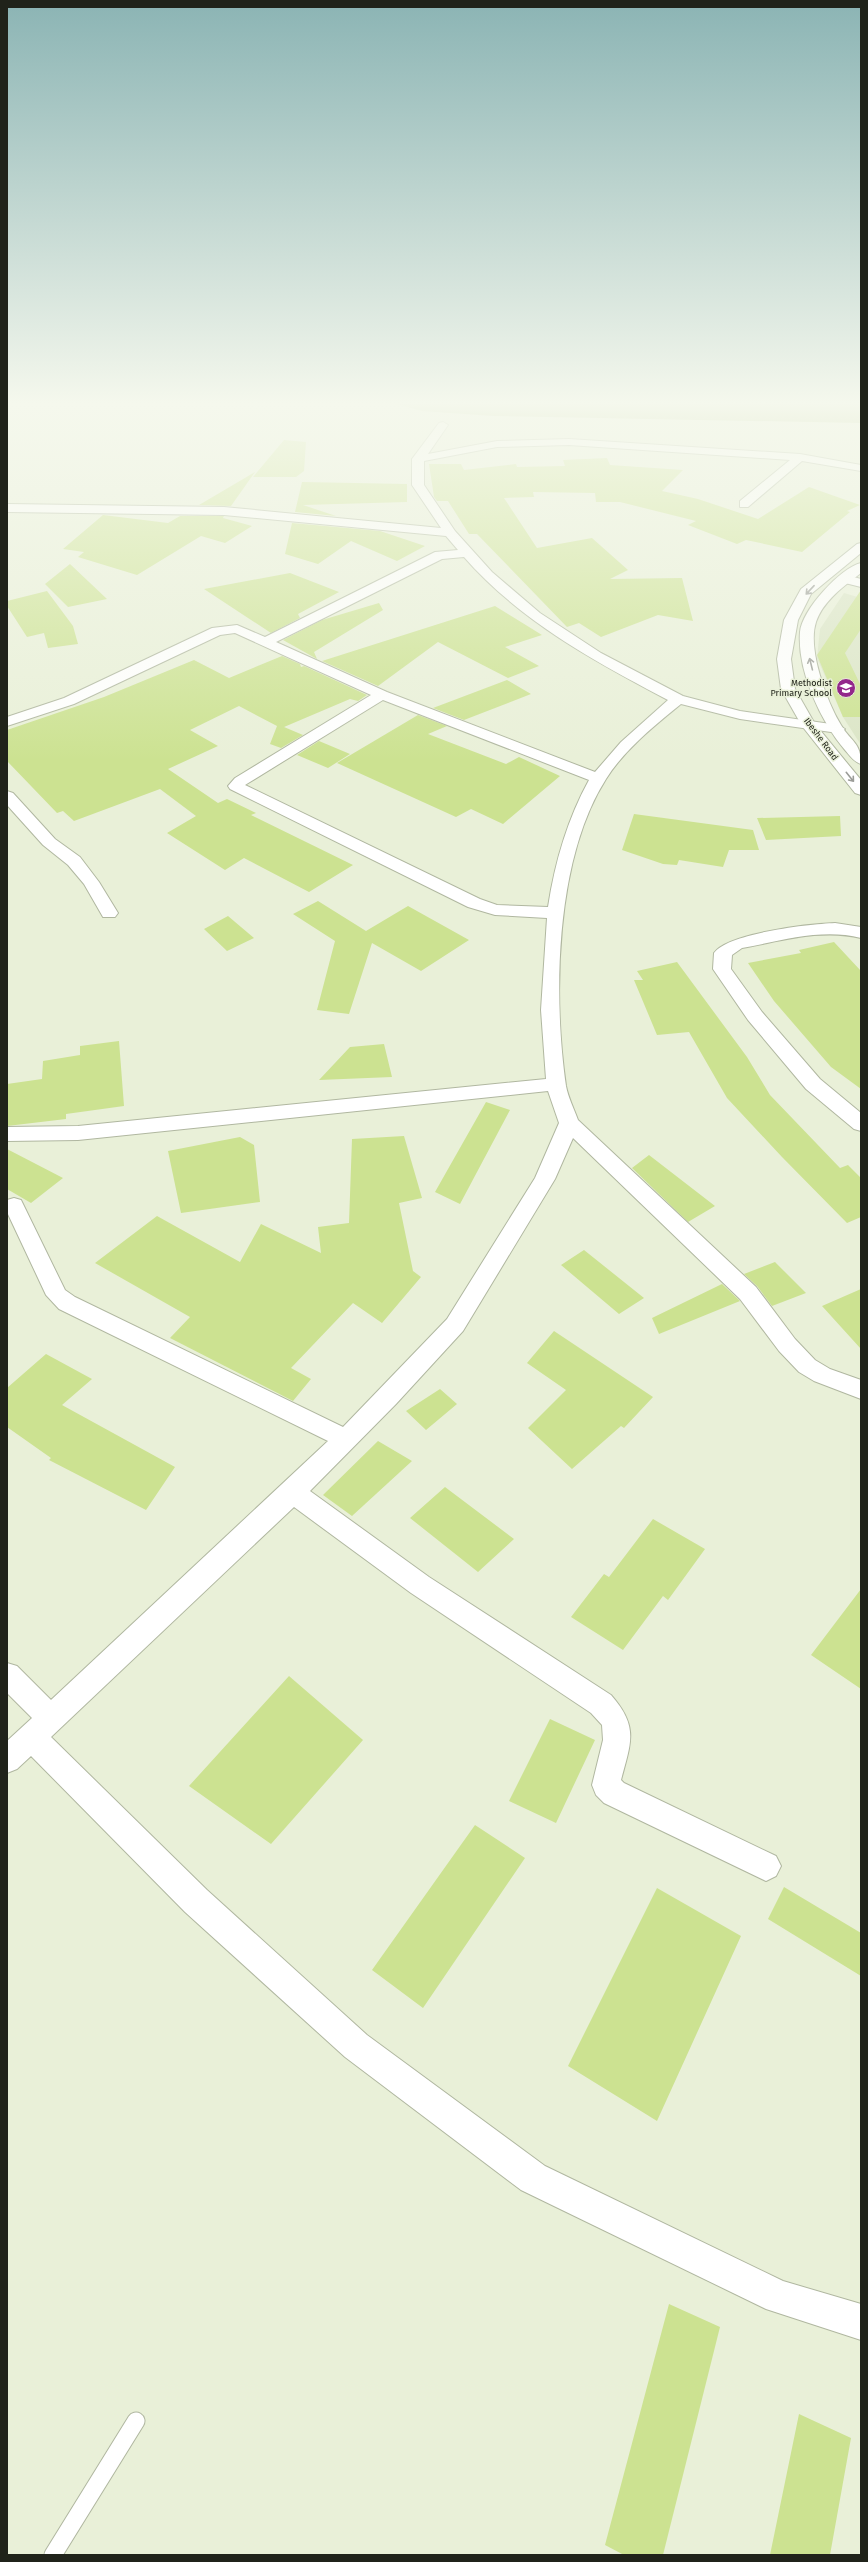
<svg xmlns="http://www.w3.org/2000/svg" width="868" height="2562" font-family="'Fira Sans',sans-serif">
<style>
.built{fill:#dbe5c6}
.water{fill:#9fb565}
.building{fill:#cce291}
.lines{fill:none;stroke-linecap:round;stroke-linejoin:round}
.service-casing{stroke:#b0b7a0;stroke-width:19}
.minor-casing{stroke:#b0b7a0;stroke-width:2}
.secondary-casing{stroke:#b0b7a0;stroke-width:2}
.service{stroke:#fff;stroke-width:17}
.minor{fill:#fff;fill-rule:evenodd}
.secondary{fill:#fff;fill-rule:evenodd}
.oneway{stroke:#9b9c98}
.labels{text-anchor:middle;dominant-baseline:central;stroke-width:3;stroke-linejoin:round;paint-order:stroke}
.far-poi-label{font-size:9px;fill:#20231a;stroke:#e9f0d8;text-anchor:end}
.far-street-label{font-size:9px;fill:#20231a;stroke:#e9f0d8}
</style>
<rect width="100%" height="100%" fill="#e9f0d8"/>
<!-- built -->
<path class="built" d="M844,593L861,598V745L843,717L817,658L820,629Z"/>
<!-- water -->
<path class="water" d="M389,402H861V423L493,416L422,411Z"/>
<!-- building -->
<path class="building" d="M284,440L306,442L304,471L296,477H253Z
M607,458L610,465L683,470L662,491L698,499L758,519L809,487L860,505L847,511L850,512L802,552L746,540L737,544L688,525L696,521L620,502H596L595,493L533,492L534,497L504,498L537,548L592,538L628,570L610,579L682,578L693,621L658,615L601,637L579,623L567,627L477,534H469L448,501H437L434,497L429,464H461L464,470L516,464L517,467L565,466L563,460Z
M255,472L231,506L199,505Z
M302,482L407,484V502L303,505L336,516L295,512Z
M103,515L168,523L180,516H224L223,518L252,526L225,543L201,536L137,575L78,557L84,552L63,549Z
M292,523L380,531L425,546L397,561L351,541L318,564L285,554Z
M70,564L107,599L68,607L45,584Z
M290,573L339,592L298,614L300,618L271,633L204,589Z
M861,590V629L845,653L861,686V717H843L817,655Z
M47,591L73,626L78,644L48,648L44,633L27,637L7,606V601Z
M379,603L383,610L314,652L317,659L283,640L322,620Z
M495,606L542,635L505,647L539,666L508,678L438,642L378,686L322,661Z
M282,656L300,664L301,667L304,666L367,695L358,701L350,699L284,727L303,735L281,748L270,744L277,726L239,706L190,730L218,746L168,769L218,803L227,799L256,813L251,815L353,865L309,892L244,858L225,870L167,833L196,816L160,789L74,821L63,811L57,813L7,761V730L104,697L194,660L229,678Z
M507,680L531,694L464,720L433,708Z
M418,715L447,726L428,734L506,764L519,757L560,776L503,824L471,809L456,817L337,763Z
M319,741L350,754L328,768L297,755Z
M634,814L753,830L759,850H729L723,867L679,860L677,865L663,864L622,850Z
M840,816L841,836L766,840L757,818Z
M318,901L366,931L408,906L469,940L421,971L372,943L349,1014L317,1010L335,941L293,914Z
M228,916L254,938L227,951L204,929Z
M834,942L861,971V1089L831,1067L774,1001L748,963L801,953L799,950Z
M677,962L747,1057L770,1095L840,1168L848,1165L861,1178V1217L847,1223L782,1157L727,1098L689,1032L657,1035L634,980H643L637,971Z
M119,1041L124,1106L66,1114V1119L7,1126V1084L42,1079L43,1061L80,1055V1046Z
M384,1044L392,1077L319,1080L350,1047Z
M486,1102L510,1110L460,1204L435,1192Z
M404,1136L422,1198L399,1203L413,1271L421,1277L382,1323L353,1303L291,1368L311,1379L293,1401L170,1338L190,1317L95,1263L157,1216L240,1262L261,1224L321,1253L318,1227L349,1223L352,1139Z
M240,1137L254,1145L260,1202L181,1213L168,1151Z
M7,1149L63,1178L31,1203L7,1189Z
M649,1155L715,1206L688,1222L632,1168Z
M584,1250L644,1298L619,1314L561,1265Z
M775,1262L806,1293L772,1306L757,1286L744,1274Z
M722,1284L740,1301L659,1334L652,1318Z
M861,1289V1349L822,1306Z
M554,1331L653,1397L624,1428L621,1426L572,1469L528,1428L566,1390L527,1363Z
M46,1354L92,1379L62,1405L175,1467L146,1510L49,1460L51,1458L7,1427V1388Z
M440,1389L457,1404L426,1430L406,1411Z
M378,1441L412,1461L352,1516L323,1495Z
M445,1487L514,1539L478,1572L410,1518Z
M653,1519L705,1549L668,1600L663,1596L623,1650L571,1617L604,1574L609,1577Z
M861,1589V1689L811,1655Z
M289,1676L363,1740L271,1844L189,1786Z
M550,1719L595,1740L556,1823L509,1801Z
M475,1825L525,1858L423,2008L372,1970Z
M784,1887L861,1933V1976L768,1919Z
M657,1888L741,1936L657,2121L568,2066Z
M669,2304L720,2327L663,2555H624L605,2545Z
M799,2414L851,2438L830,2555H770Z"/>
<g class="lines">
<!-- service casing -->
<g class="service-casing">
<path id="service" d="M53,2555L136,2421"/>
</g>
<!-- minor casing -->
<g class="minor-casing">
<path id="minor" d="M443,422L448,425L428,454L497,441L569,439L800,454L861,465V471L802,461L748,507H740V501L790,460L569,445L497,447L424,461V485L455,531L492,572L540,613L601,653L683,696L740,711L838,725L845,729L838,733L740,719L681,704C654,726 624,750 606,779C555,859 553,995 566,1086C568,1097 574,1109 578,1120L756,1287L795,1339L815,1360L830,1369L861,1380V1399L814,1381L799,1372L779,1351L740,1299L573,1138L555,1179L463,1331L396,1404L310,1491L429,1577L611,1695C639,1727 631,1742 621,1780L624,1783L776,1856L781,1866L776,1876L766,1881L604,1803L596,1795L592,1785L603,1740L602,1725L591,1713L411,1593L294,1507L51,1737L207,1890L367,2035L545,2166L783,2281L861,2304V2340L766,2309L521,2190L345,2057L185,1912L31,1756L17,1769L7,1773V1741L32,1718L7,1693V1663L17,1666L51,1700L328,1441L59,1309L46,1295L7,1212V1200L14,1198L21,1200L65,1290L75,1297L343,1427L447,1319L535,1178L559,1123L548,1091L78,1140L7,1141V1127L78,1126L546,1079L541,1010L547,918L495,915L468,907L230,789L228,786L235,778L371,695L235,633L220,635L74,704L7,726V717L64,698L212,628L237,625L265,637L435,552L458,550L446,536L224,515L7,512V504L224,507L441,528L412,485V459L439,423ZM464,557C520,621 594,661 668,700L621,742L595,772L387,692L276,642L442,559ZM383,700L589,780C567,820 555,862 548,907L497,905L480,899L245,785Z
M846,575L861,579V587L841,582L840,579L841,576Z
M7,791L13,793L55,839L80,857L99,882L118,913L115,917H103L84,884L68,865L43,845L7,805Z
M835,923L861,927V938C821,928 782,941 742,948L732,955L731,969L762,1012L820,1079L861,1113V1131L854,1129L806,1089L748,1020L713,969L714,953C728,933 810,924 835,923Z"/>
</g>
<!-- secondary casing -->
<g class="secondary-casing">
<path id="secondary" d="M861,543V553L811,594L798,620L791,659L795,689L815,724L861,780V795L855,793L802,726L781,689L777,659L784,620L801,589L857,544Z
M861,563V573C844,586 823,601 816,622C807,649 827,702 841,725C851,742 861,742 861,764C854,762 850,756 845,750C821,722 797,671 800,632C802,610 840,568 861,563Z"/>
</g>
<!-- service -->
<use href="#service" class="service"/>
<!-- minor -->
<use href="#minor" class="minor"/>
<!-- secondary -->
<use href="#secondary" class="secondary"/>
</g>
<!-- one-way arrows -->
<defs><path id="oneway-shaft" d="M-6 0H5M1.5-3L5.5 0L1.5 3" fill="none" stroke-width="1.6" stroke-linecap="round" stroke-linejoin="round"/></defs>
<g class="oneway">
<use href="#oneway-shaft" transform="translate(810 590) rotate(133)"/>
<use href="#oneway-shaft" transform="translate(811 664) rotate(-104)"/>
<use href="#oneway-shaft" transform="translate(850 777) rotate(51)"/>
</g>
<!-- sky -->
<linearGradient id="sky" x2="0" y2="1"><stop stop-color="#8bb4b4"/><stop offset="0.53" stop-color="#f5f8ed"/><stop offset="1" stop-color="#f5f8ed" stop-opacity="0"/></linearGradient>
<rect width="868" height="761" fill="url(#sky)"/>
<!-- icons -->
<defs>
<g id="school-disc" transform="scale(1)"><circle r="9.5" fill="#93288b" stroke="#e9f0d8"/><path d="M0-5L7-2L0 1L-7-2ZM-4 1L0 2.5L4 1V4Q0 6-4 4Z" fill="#fff"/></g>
</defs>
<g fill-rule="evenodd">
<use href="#school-disc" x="846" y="688"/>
</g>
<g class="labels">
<!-- far-poi labels -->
<g class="far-poi-label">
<text x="832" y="683">Methodist<tspan x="832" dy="10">Primary School</tspan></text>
</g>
<!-- far-street labels -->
<g class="far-street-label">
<text transform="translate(821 739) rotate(53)">Ibeshe Road</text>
</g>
</g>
<!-- border -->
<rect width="868" height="2562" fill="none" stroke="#20231a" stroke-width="16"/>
</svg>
